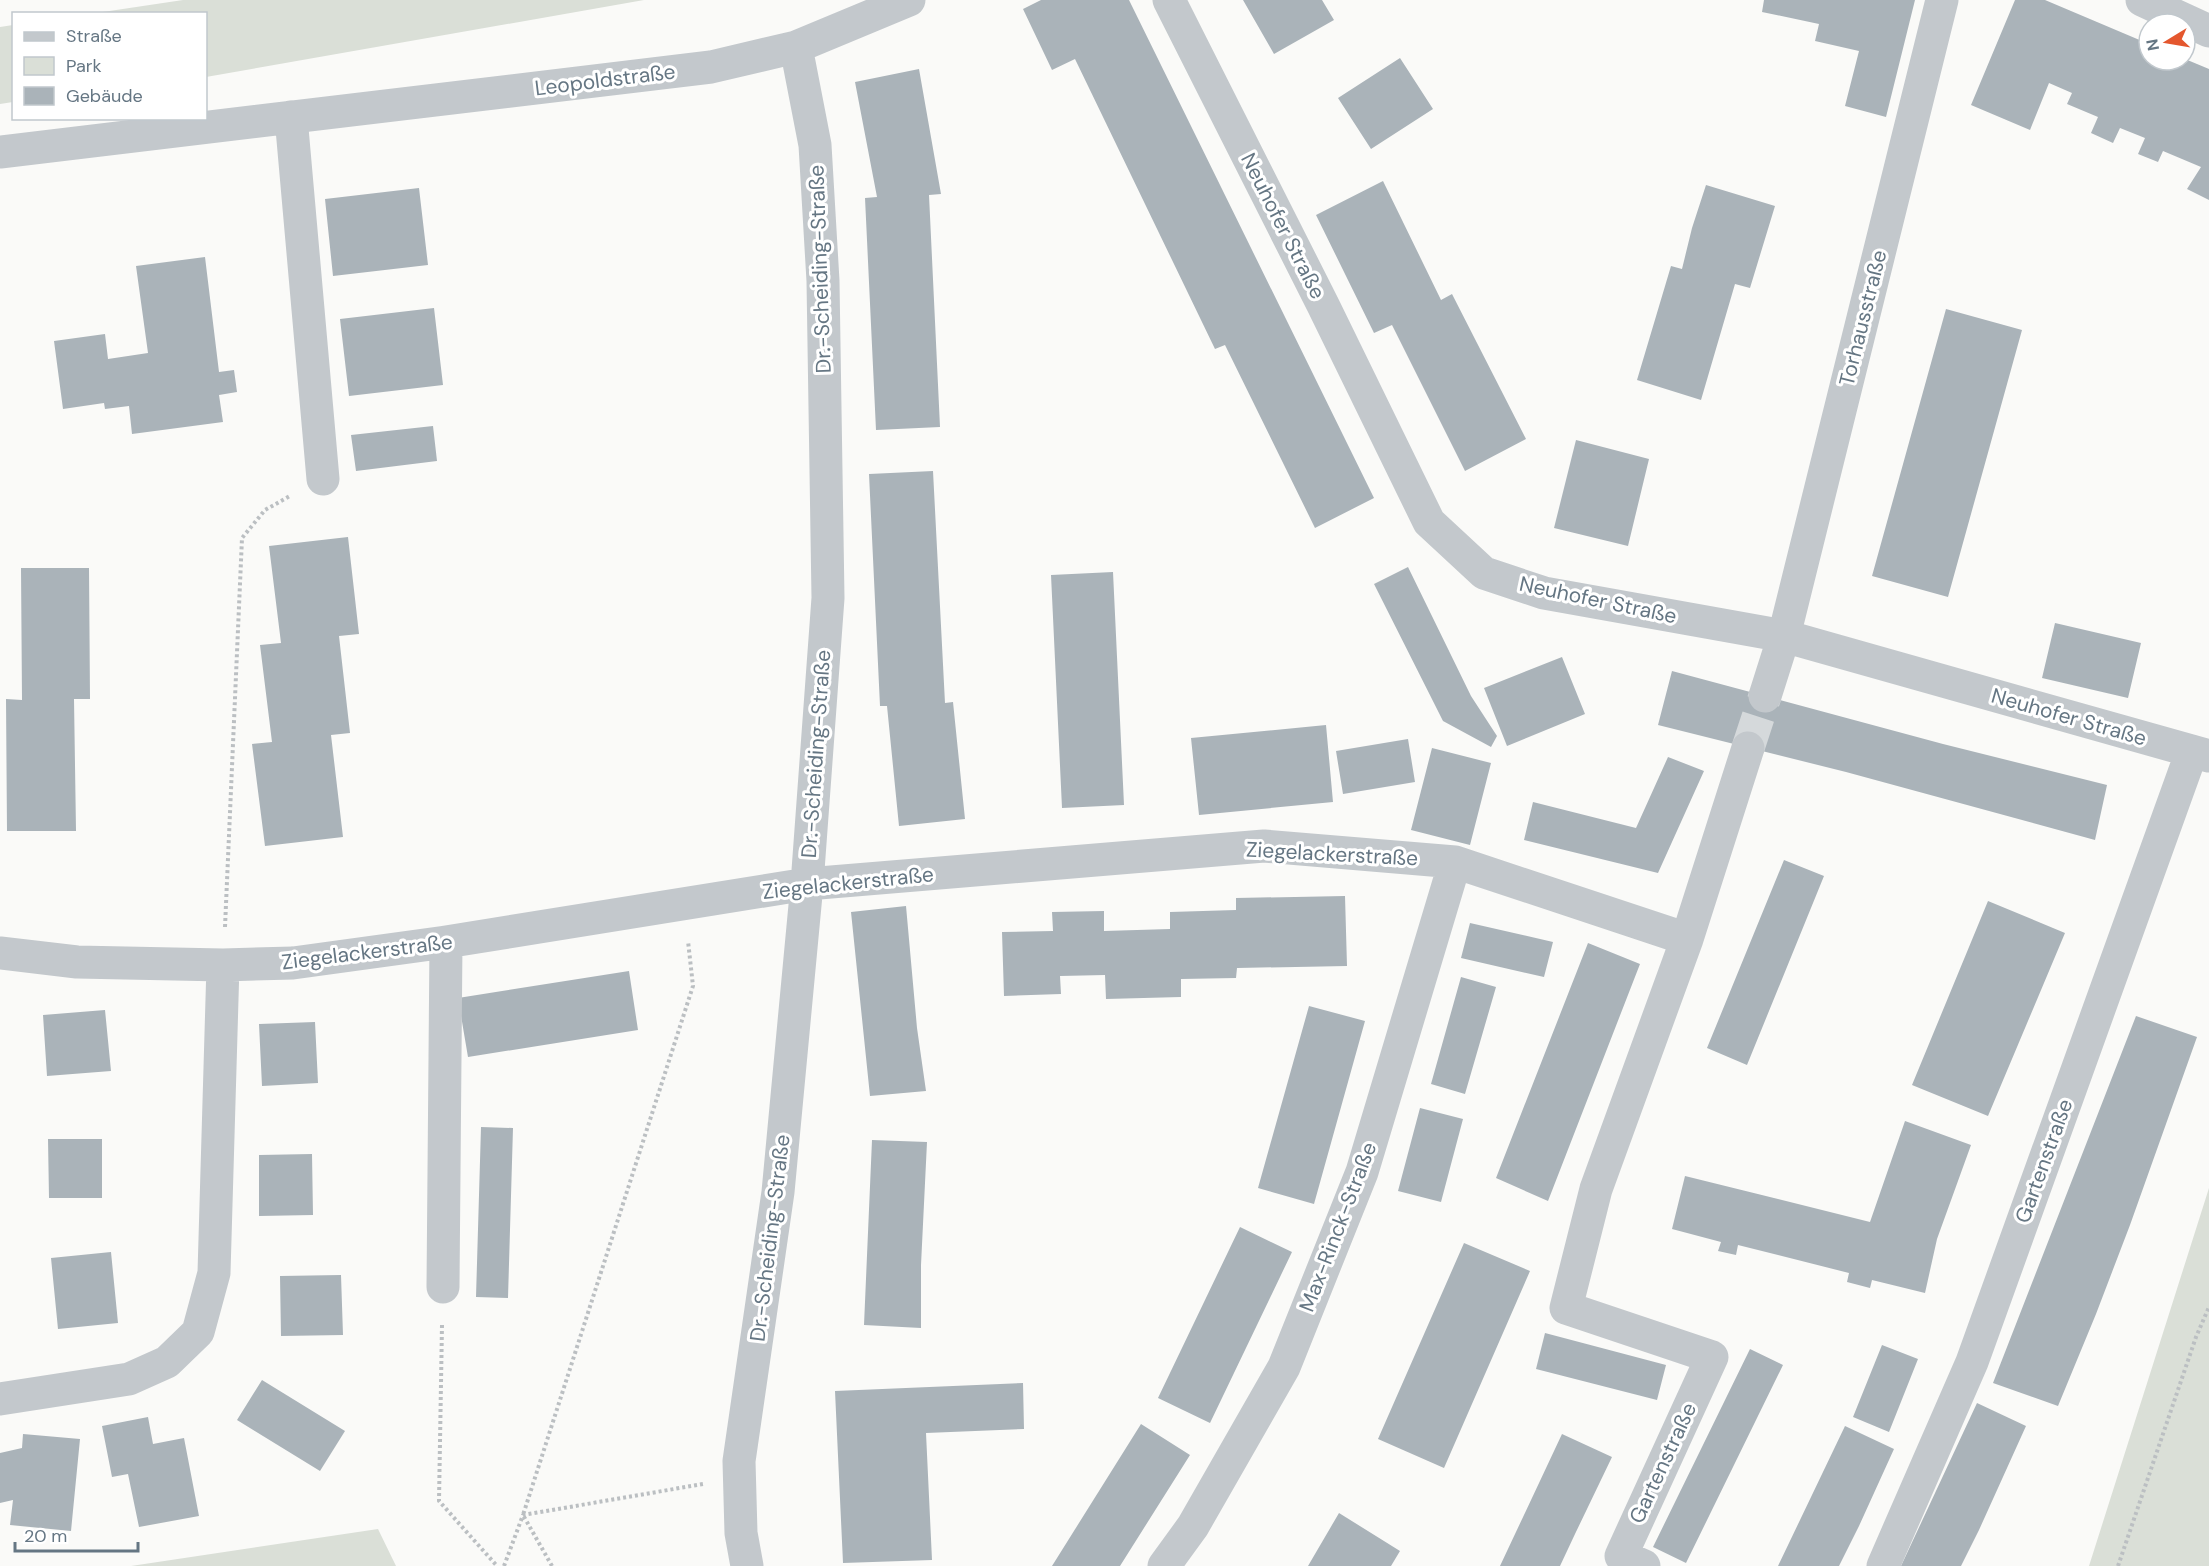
<svg xmlns="http://www.w3.org/2000/svg" width="2209" height="1566" font-family="'DM Sans',sans-serif">
<style>
.green{fill:#dadfd7}
.building{fill:#aab3b9}
.lines{fill:none;stroke-linecap:round;stroke-linejoin:round}
.minor-tunnel{stroke:#d5d9db;stroke-width:33;stroke-dasharray:33 16;stroke-linecap:butt}
.path{stroke:#bbbfc2;stroke-width:4;stroke-dasharray:3 3;stroke-linecap:butt}
.minor{stroke:#c3c8cc;stroke-width:33}
.labels{text-anchor:middle;dominant-baseline:central;stroke-width:6;stroke-linejoin:round;paint-order:stroke}
.street-label{font-size:21px;fill:#657683;stroke:#fff}
</style>
<rect width="100%" height="100%" fill="#fafaf8"/>
<!-- green -->
<path class="green" d="M183,0H644L206,77V14L96,13Z
M13,25V102L0,104V27Z
M2209,1188V1566H2089Z
M378,1529L396,1566H131Z"/>
<!-- building -->
<path class="building" d="M1041,0H1129L1374,498L1315,528L1225,345L1215,349L1075,59L1052,70L1023,9Z
M1243,0H1322L1334,20L1274,54Z
M1764,0H1915L1886,117L1845,106L1859,51L1815,41L1819,24L1762,12Z
M2015,0H2045L2149,44V60L2185,59L2209,69V200L2187,189L2201,167L2163,151L2158,162L2138,154L2145,138L2120,128L2113,143L2091,133L2098,117L2067,104L2072,93L2049,83L2030,130L1971,105Z
M1400,58L1433,109L1371,149L1338,98Z
M919,69L941,194L929,195L940,427L876,430L865,198L877,197L855,82Z
M1383,181L1441,300L1452,294L1526,439L1465,471L1392,325L1374,333L1316,215Z
M1706,185L1775,206L1750,288L1735,284L1701,400L1637,380L1671,266L1682,269L1692,228Z
M419,188L428,265L333,276L325,199Z
M205,257L219,372L234,370L237,392L219,395L223,422L132,434L129,406L105,409L104,403L63,409L54,341L105,334L108,359L148,353L136,266Z
M434,308L443,385L349,396L340,319Z
M1946,309L2022,330L1948,597L1872,576Z
M433,426L437,461L356,471L351,435Z
M1576,440L1649,459L1628,546L1554,528Z
M933,471L945,703L953,702L965,819L899,826L887,706H880L869,474Z
M348,537L359,634L339,636L350,733L331,735L343,837L265,846L252,744L272,742L260,645L281,643L269,546Z
M1408,567L1471,696L1497,736L1491,747L1443,721L1374,584Z
M21,568H89L90,699H74L76,831H7L6,699L22,700Z
M1113,572L1124,805L1062,808L1051,575Z
M2055,623L2141,643L2128,698L2042,678Z
M1562,657L1585,714L1507,746L1484,688Z
M1672,671L1943,744L2107,785L2095,840L1846,772L1658,725Z
M1326,725L1333,802L1199,815L1191,738Z
M1408,739L1415,782L1343,794L1336,751Z
M1432,748L1491,763L1470,845L1411,830Z
M1668,757L1704,771L1658,873L1524,840L1533,802L1636,828Z
M1784,860L1824,876L1747,1065L1707,1048Z
M1345,896L1347,966L1237,968L1236,978L1181,979V997L1106,999L1105,975L1060,976L1061,994L1004,996L1002,932L1053,931L1052,912L1104,911V931L1170,929V912L1236,910V898Z
M1988,901L2065,933L1988,1116L1912,1085Z
M906,906L917,1028L926,1091L870,1096L851,912Z
M1470,923L1553,942L1544,977L1461,958Z
M1588,943L1640,964L1548,1201L1496,1178Z
M629,971L638,1030L468,1057L458,998Z
M1461,977L1496,987L1465,1094L1431,1084Z
M1309,1006L1365,1021L1314,1204L1258,1188Z
M105,1010L111,1071L47,1076L43,1015Z
M2136,1016L2197,1037L2130,1225L2096,1314L2058,1406L1993,1383Z
M315,1022L318,1083L262,1086L259,1024Z
M1420,1108L1463,1119L1441,1202L1398,1191Z
M1905,1121L1971,1145L1937,1239L1925,1293L1872,1280L1870,1288L1847,1282L1849,1273L1738,1245L1736,1255L1718,1251L1721,1242L1672,1229L1685,1176L1870,1222Z
M481,1127L513,1128L508,1298L476,1297Z
M48,1139H102V1198H49Z
M872,1140L927,1142L921,1265V1328L864,1325Z
M312,1154L313,1215L259,1216V1155Z
M1240,1227L1292,1252L1210,1423L1158,1398Z
M1464,1243L1530,1271L1444,1468L1378,1439Z
M111,1252L118,1323L58,1329L51,1258Z
M341,1275L343,1335L281,1336L280,1276Z
M1545,1333L1666,1365L1657,1400L1536,1369Z
M1882,1345L1918,1359L1889,1432L1853,1417Z
M1750,1349L1783,1365L1686,1563L1653,1547Z
M262,1380L345,1431L320,1471L237,1420Z
M1023,1383L1024,1429L926,1433L932,1560L843,1563L835,1391Z
M1977,1403L2026,1426L1979,1530L1961,1566H1901Z
M148,1417L153,1444L184,1438L199,1516L139,1527L128,1474L112,1477L102,1426Z
M1141,1424L1190,1455L1120,1566H1052Z
M1845,1426L1894,1449L1859,1526L1839,1566H1778Z
M23,1434L80,1439L71,1531L10,1525L13,1500L0,1503V1453L22,1448Z
M1562,1434L1612,1457L1575,1534L1560,1566H1500Z
M1339,1513L1400,1551L1391,1566H1308Z"/>
<g class="lines">
<!-- minor-tunnel -->
<path class="minor-tunnel" d="M1748,748L1765,696"/>
<!-- path -->
<path class="path" d="M225,927L242,538L265,510L290,496
M442,1325L439,1501L497,1566
M504,1566L523,1515L703,1484
M552,1566L523,1515L693,986L688,941
M2118,1566L2196,1337L2209,1307"/>
<!-- minor -->
<path class="minor" d="M1169,0L1323,305L1429,522L1484,573L1544,593L1784,636L2209,756
M2142,0L2209,31
M291,117L323,479
M0,152L711,67L796,47L909,0
M1765,696L1784,636L1942,0
M0,953L77,962L223,965L293,963L446,942L807,884L1264,846L1455,862L1687,939
M443,1287L446,942
M0,1399L129,1379L167,1362L198,1332L214,1273L223,965
M747,1566L741,1533L739,1461L778,1192L807,884L828,598L823,281L815,145L796,47
M1164,1566L1193,1526L1284,1367L1362,1172L1455,862
M1644,1566L1621,1556L1712,1357L1566,1308L1596,1189L1687,939L1748,748
M1883,1566L1972,1362L2192,751"/>
</g>
<g class="labels">
<!-- street labels -->
<g class="street-label">
<text transform="translate(605 80) rotate(-7)">Leopoldstraße</text>
<text transform="translate(1283 226) rotate(63)">Neuhofer Straße</text>
<text transform="translate(820 269) rotate(-92)">Dr.-Scheiding-Straße</text>
<text transform="translate(1863 318) rotate(-76)">Torhausstraße</text>
<text transform="translate(1598 600) rotate(12)">Neuhofer Straße</text>
<text transform="translate(2069 717) rotate(16)">Neuhofer Straße</text>
<text transform="translate(816 754) rotate(-86)">Dr.-Scheiding-Straße</text>
<text transform="translate(1332 854) rotate(3)">Ziegelackerstraße</text>
<text transform="translate(848 883) rotate(-6)">Ziegelackerstraße</text>
<text transform="translate(367 952) rotate(-7)">Ziegelackerstraße</text>
<text transform="translate(2044 1161) rotate(-70)">Gartenstraße</text>
<text transform="translate(1338 1227) rotate(-69)">Max-Rinck-Straße</text>
<text transform="translate(770 1238) rotate(-83)">Dr.-Scheiding-Straße</text>
<text transform="translate(1663 1463) rotate(-65)">Gartenstraße</text>
</g>
</g>
<!-- legend -->
<rect x="12" y="12" width="195" height="108" fill="#ffffff" stroke="#c1c8cd" stroke-width="1.5"/>
<rect x="24" y="32" width="30" height="9" fill="#c3c8cc" stroke="#c1c8cd" stroke-width="1.5"/>
<text x="66" y="42" font-size="18" fill="#657683">Straße</text>
<rect x="24" y="57" width="30" height="18" fill="#dadfd7" stroke="#c1c8cd" stroke-width="1.5"/>
<text x="66" y="72" font-size="18" fill="#657683">Park</text>
<rect x="24" y="87" width="30" height="18" fill="#aab3b9" stroke="#c1c8cd" stroke-width="1.5"/>
<text x="66" y="102" font-size="18" fill="#657683">Gebäude</text>
<!-- north arrow -->
<g transform="translate(2167 42) rotate(259)"><circle r="28" fill="#ffffff" stroke="#c1c8cd" stroke-width="1.5"/>
<path d="M0-4.5L10 22L0 15L-10 22Z" fill="#e4572e"/>
<text y="-9" font-size="16" font-weight="bold" text-anchor="middle" fill="#657683">N</text>
</g>
<!-- scale -->
<path d="M15 1542v9h123v-9" fill="none" stroke="#657683" stroke-width="3"/>
<text x="24" y="1542" font-size="18" fill="#657683" stroke="#ffffff" stroke-width="4.5" paint-order="stroke">20 m</text>
</svg>
